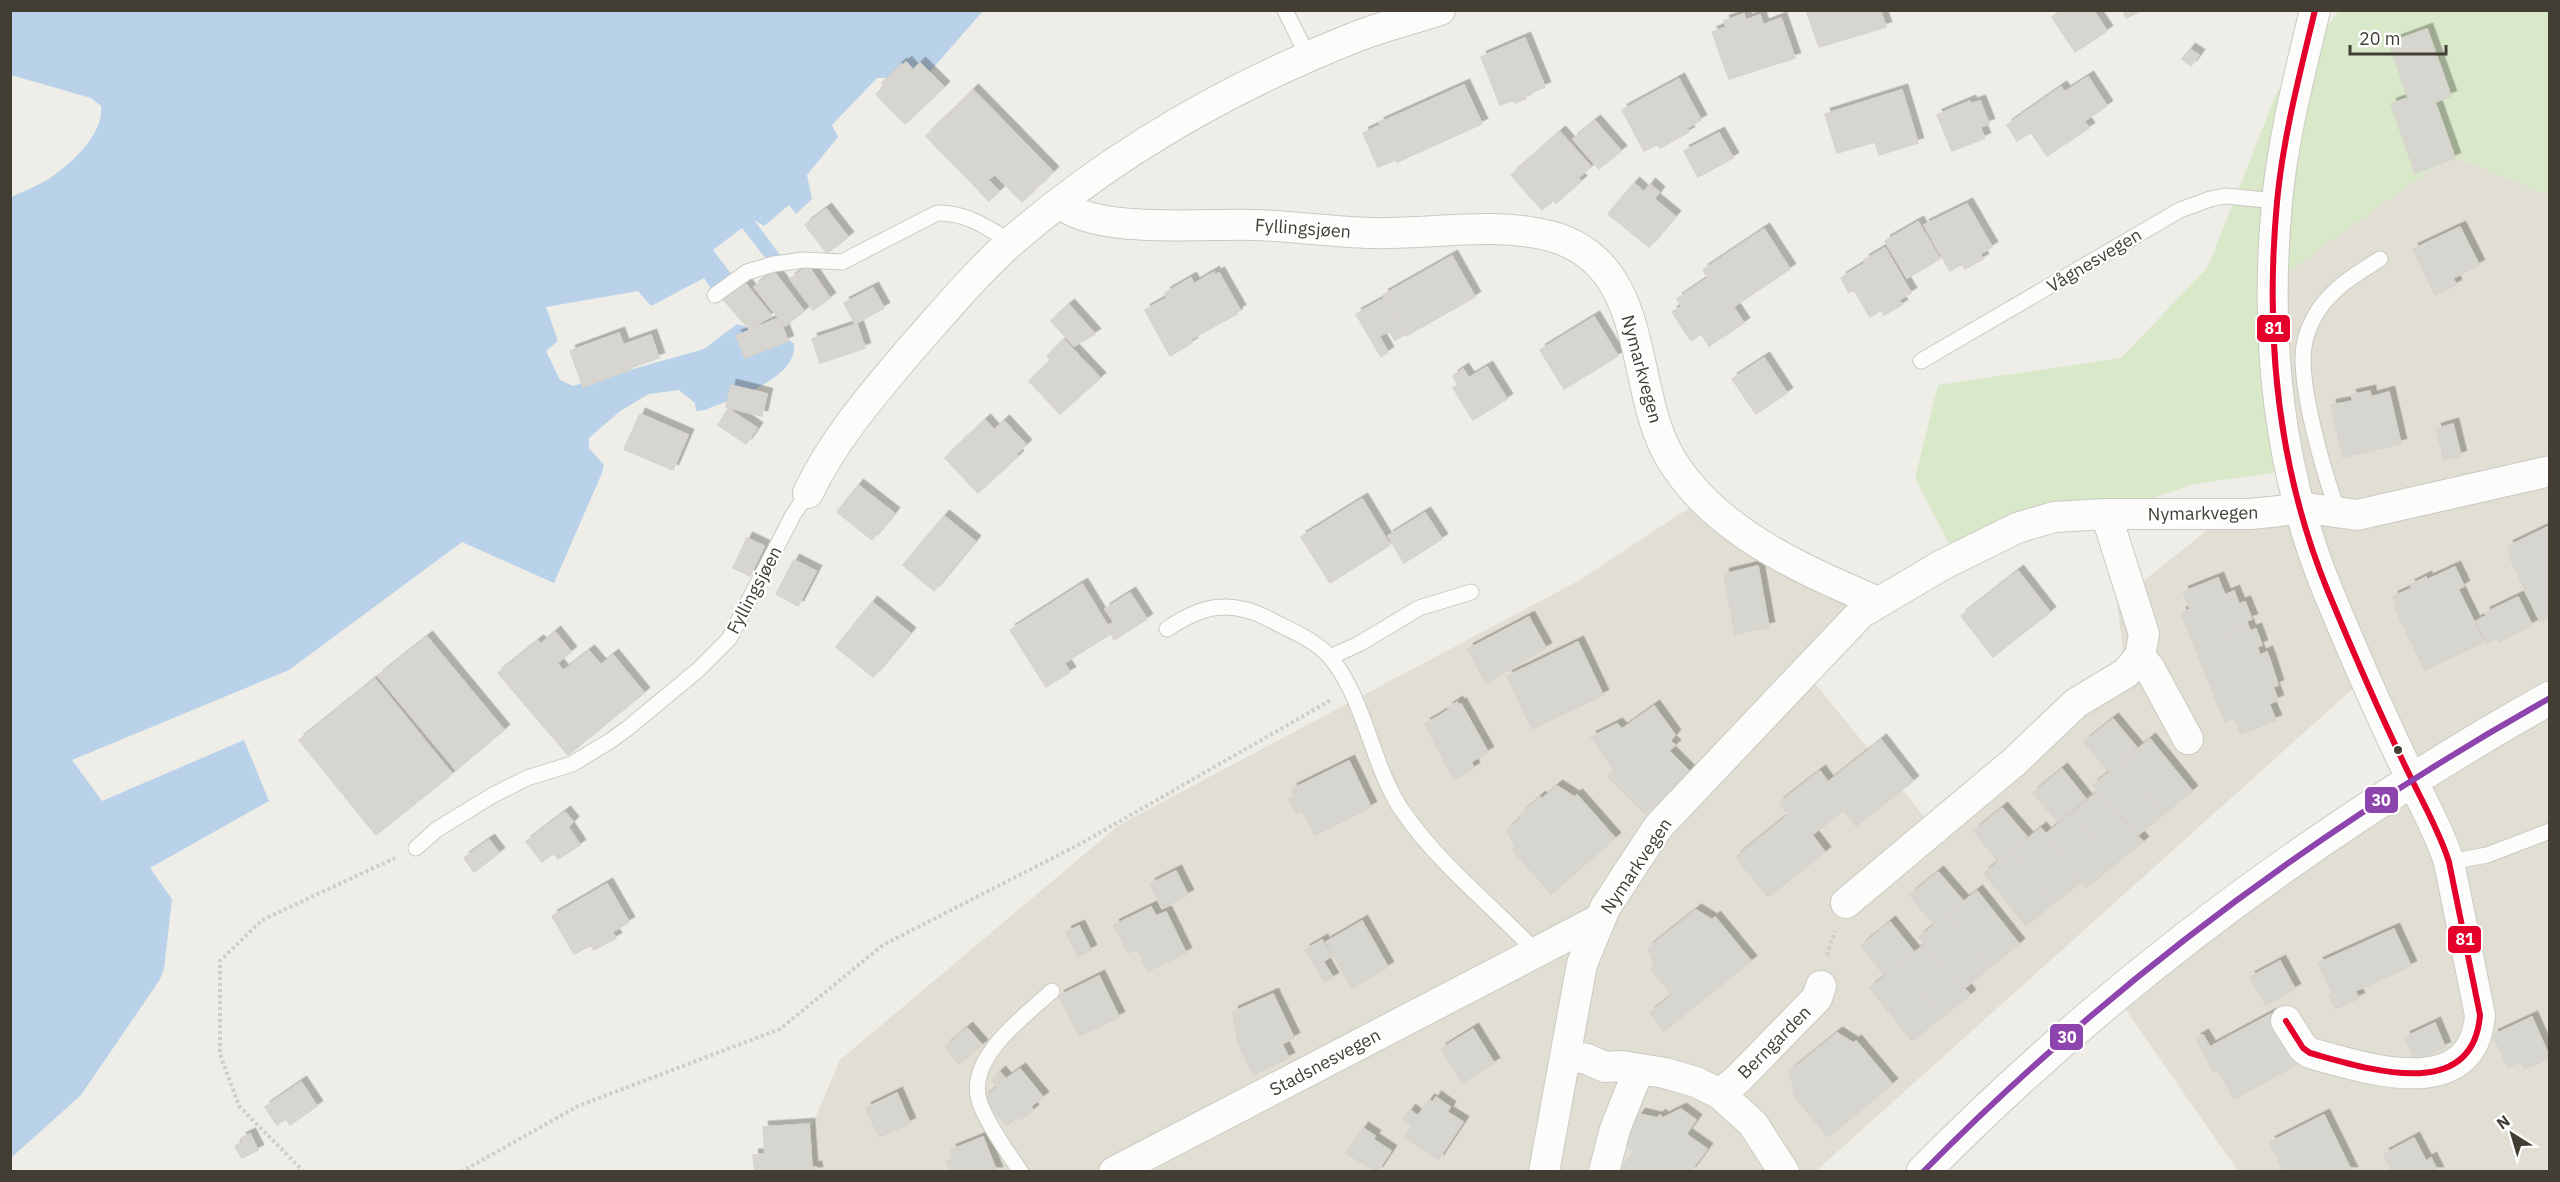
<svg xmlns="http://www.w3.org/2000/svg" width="2560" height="1182" font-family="'IBM Plex Sans',sans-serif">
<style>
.residential{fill:#e1dfd4}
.green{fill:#d9e8c8}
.water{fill:#b9d2ea}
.building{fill:#d7d5cf;stroke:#d6d4cd;stroke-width:1.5;filter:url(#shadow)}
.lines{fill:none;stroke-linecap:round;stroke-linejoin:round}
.service-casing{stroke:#cac9c3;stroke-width:17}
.minor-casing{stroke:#cac9c3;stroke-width:32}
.tertiary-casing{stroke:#cac9c3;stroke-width:35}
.path{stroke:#cecdc9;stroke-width:4;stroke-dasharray:3 3;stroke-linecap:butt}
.service{stroke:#fcfcfb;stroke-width:15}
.minor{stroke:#fcfcfb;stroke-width:30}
.tertiary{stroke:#fcfcfb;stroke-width:33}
.bus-1-casing{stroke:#fff;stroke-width:10}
.bus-2-casing{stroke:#fff;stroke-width:10}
.bus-1{stroke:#e4002b;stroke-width:6}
.bus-2{stroke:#8e44ad;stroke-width:6}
.bus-dot{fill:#423e34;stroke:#fff;stroke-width:2}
.labels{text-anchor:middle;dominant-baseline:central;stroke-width:4.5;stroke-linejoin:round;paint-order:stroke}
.street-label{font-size:18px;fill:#423e34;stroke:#fff}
.line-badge{stroke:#fff;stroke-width:2}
.badge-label{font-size:16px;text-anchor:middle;font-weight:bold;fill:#fff}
</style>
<defs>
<filter id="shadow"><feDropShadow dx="5.5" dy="-5.5" stdDeviation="0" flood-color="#0004"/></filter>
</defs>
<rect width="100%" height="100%" fill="#eeede7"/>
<!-- residential -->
<path class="residential" d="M2451,155L2549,195V1171H2238L2121,1003L2401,787L2367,676L1816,1171L792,1172L840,1060L1119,825L1578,581L1695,504L1864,588L1812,680L1933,827L2126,674L2117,602L2230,512L2300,504L2279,278Z"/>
<!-- green -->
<path class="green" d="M2339,11H2549V195L2451,155L2279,278L2294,470L2194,484L2029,540L1956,557L1915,478L1938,385L2121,358L2208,267L2276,94Z"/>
<!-- water -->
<path class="water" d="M11,11H983L925,77L877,78L832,125L838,137L807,175L812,199L796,214L789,205L764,226L754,220L780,255L766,259L742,228L713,250L732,275L711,289L704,278L651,306L638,291L546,307L558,341L546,351L560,380L573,386L704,349L737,324L789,340L794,344C797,380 732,398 705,410L696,411L695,403L679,390L649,394L620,411L589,438V448L604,465L602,473L554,583L462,542L289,670L72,760L102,801L244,740L269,801L150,868L172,899L164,969L159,981L81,1095L11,1158V197C24,191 40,185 53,176C74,161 104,133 101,106L91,98L11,75Z"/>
<!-- building -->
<path class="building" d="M1806,10H1880L1886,27L1819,47Z
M2063,10H2093L2107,31L2075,52L2052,17Z
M2118,10H2143L2126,18L2123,11Z
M1744,14L1746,20L1760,15L1763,25L1781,18L1795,58L1729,79L1712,32L1726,27L1724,21Z
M2427,29L2451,96L2435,102L2455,158L2415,173L2391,104L2408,98L2389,43Z
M1525,38L1545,87L1525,95L1526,99L1515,103L1514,100L1500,105L1481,57Z
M2190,49L2199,55L2191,66L2182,59Z
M906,62L913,70L920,63L944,87L905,124L876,94L885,86L882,83L901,64L903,65Z
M2088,77L2107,106L2084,121L2089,128L2047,156L2031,132L2017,141L2007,125L2061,87L2065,92Z
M1679,79L1701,120L1687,128L1689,132L1660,148L1657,144L1644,151L1622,110Z
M1464,85L1482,124L1397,162L1395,160L1378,167L1363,133L1380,125L1379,123Z
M973,90L1053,172L1022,202L995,174L988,180L999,191L989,201L926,136Z
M1902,90L1918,143L1879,155L1875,142L1837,153L1825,114Z
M1970,101L1971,104L1980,101L1989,124L1980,127L1985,138L1952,151L1937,115Z
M1595,121L1621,151L1599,169L1573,139Z
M1560,132L1591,167L1578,178L1581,181L1556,203L1554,200L1542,210L1511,175Z
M1719,133L1733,158L1698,177L1684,151Z
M1634,183L1644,192L1650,184L1659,192L1654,199L1675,216L1649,247L1608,214Z
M1967,204L1992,247L1980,254L1983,259L1965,269L1962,264L1950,271L1924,225Z
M826,209L848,237L827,253L805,225Z
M1918,222L1940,259L1907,278L1885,241Z
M2460,227L2479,265L2453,278L2456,285L2435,295L2413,249Z
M1764,229L1790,269L1733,307L1712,275L1708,278L1703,270Z
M1885,248L1911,293L1899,300L1902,305L1884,315L1881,310L1870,317L1854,290L1849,293L1841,278L1865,263L1864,260Z
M1452,256L1475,297L1406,336L1383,295Z
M808,266L830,298L813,310L790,279Z
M774,272L804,311L785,326L754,287Z
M1214,272L1215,275L1219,273L1240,310L1236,312L1237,314L1191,339L1192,343L1170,356L1145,310L1167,298L1165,293L1191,278L1194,284Z
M1712,275L1744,323L1709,346L1701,334L1691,341L1672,312L1682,306L1677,299Z
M744,282L771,315L750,330L723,299Z
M873,288L884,308L855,324L844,303Z
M1385,298L1405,334L1395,340L1389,331L1379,336L1388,352L1381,357L1356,314Z
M1069,305L1095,334L1074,346L1051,321Z
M1594,317L1618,356L1564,389L1540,350Z
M779,318L788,341L745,358L736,336Z
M857,324L865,348L820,363L812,339Z
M619,333L632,369L583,387L570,351Z
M651,335L659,358L632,367L623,345Z
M1064,340L1100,378L1060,414L1029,381L1051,361L1047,356Z
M1764,358L1787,393L1756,414L1732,379Z
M1487,367L1507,399L1473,420L1453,388L1458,385L1453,376L1463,369L1469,378Z
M731,385L767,394L762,416L726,407Z
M2370,391L2371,397L2389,392L2401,444L2343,457L2331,405L2353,401L2351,395Z
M728,409L757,428L746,444L718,425Z
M640,414L688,435L673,470L624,449Z
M985,420L994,430L1004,421L1026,445L1016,454L1018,456L978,493L945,458Z
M2453,424L2461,456L2444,460L2436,429Z
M858,485L894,513L872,540L837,512Z
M1362,499L1390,545L1330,583L1301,537Z
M1425,513L1442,539L1404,563L1388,536Z
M944,516L975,541L934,591L903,565Z
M2550,526V616L2540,621L2509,556L2512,555L2508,546Z
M747,538L764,546L750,576L733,568Z
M794,560L816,571L798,606L776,594Z
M1758,566L1769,627L1735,634L1724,574Z
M2455,567L2464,586L2458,589L2484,642L2425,670L2394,606L2396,605L2393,597L2412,588L2410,585L2426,577L2427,580Z
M2018,571L2050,612L1993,657L1961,616Z
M2218,578L2225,595L2234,591L2239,604L2245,602L2252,619L2246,621L2248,625L2195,647L2181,613L2190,609L2183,592Z
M1082,584L1112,633L1064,663L1070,672L1046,687L1010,630Z
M1130,593L1147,619L1114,640L1108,626L1114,622L1105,609Z
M2518,597L2532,625L2499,642L2497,638L2487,643L2476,621L2486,616L2485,613Z
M872,602L910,633L873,677L836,647Z
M1529,617L1546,648L1486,683L1468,649Z
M2248,625L2250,631L2256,629L2262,645L2257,647L2260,655L2267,652L2270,660L2210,685L2195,647Z
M555,632L571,652L557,663L563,671L589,651L601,665L613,655L644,693L568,755L498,673L538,641L541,644Z
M427,637L504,730L456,770L378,676Z
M1578,642L1603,695L1532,729L1507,676Z
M2270,660L2278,685L2273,687L2278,700L2269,704L2276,720L2241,734L2234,718L2225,722L2210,685Z
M375,679L452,774L376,835L299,740Z
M1457,702L1459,705L1461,704L1488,752L1471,762L1474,768L1454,780L1425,724L1449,710L1448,708Z
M1654,706L1675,735L1670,741L1675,745L1669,751L1689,771L1645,814L1608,777L1615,771L1591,737L1617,724L1622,729Z
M2113,719L2137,748L2109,772L2084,742Z
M2150,739L2192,791L2164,814L2122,762Z
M1881,740L1913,781L1856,826L1844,810L1812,835L1825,852L1768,897L1736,857L1788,815L1779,803L1820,771L1828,782Z
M1349,761L1371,807L1315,835L1302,810L1296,813L1289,799L1295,796L1292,789Z
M2122,762L2164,814L2138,835L2120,813L2117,815L2093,785Z
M2062,769L2086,799L2058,822L2033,793Z
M1557,786L1574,797L1577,795L1615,838L1551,894L1513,850L1515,848L1507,830L1522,817L1520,815L1540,797L1542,799Z
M2098,792L2143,842L2114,865L2072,813Z
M2002,808L2027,837L1998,861L1974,831Z
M565,812L573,822L568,827L580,845L558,859L553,853L542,862L526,842Z
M2072,813L2114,865L2086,888L2046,834Z
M2041,828L2081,882L2054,903L2012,851Z
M489,840L499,853L474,872L464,858Z
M2012,851L2054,903L2026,926L1984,873Z
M1176,871L1188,895L1162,908L1150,884Z
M1938,872L1963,901L1934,925L1910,895Z
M607,884L629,922L612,932L616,938L594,950L591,945L574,954L552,916Z
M1977,891L2019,944L1990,967L1948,914Z
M1151,907L1156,916L1166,912L1186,953L1148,971L1137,949L1128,953L1114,925Z
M1696,910L1712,920L1715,917L1751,961L1664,1031L1650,1013L1672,995L1651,969L1654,966L1648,948Z
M1948,914L1990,967L1965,988L1946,965L1943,967L1919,937Z
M1362,921L1388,967L1352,988L1326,942Z
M1890,922L1914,952L1885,976L1861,946Z
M1079,926L1091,950L1078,957L1066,932Z
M2394,929L2411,966L2355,991L2359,998L2335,1009L2329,996L2333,995L2318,963Z
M1322,940L1332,956L1323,961L1333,978L1325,982L1305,950Z
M1925,944L1943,967L1946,965L1970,995L1941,1018L1899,965Z
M2280,961L2295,989L2266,1005L2250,977Z
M1899,965L1941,1018L1912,1041L1870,988Z
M1099,976L1119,1017L1079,1036L1059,996Z
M1273,994L1294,1038L1282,1044L1289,1058L1253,1075L1238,1043L1233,1012Z
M2271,1014L2298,1064L2234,1099L2218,1070L2214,1072L2196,1039L2203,1035L2210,1047Z
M2532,1017L2550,1058L2525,1069L2521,1061L2508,1067L2493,1035Z
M2435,1023L2445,1047L2415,1060L2405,1037Z
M967,1028L982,1045L959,1064L945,1047Z
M1473,1029L1494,1063L1462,1083L1441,1049Z
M1837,1033L1853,1043L1856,1041L1892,1084L1828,1137L1792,1093L1795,1091L1789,1072Z
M1020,1069L1043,1097L1031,1106L1033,1110L1020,1120L1017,1117L1007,1126L984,1098L997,1087L992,1080L1000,1072L1006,1079Z
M301,1082L317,1106L290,1125L286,1119L277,1125L265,1107Z
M897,1093L910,1123L879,1137L866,1108Z
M1436,1097L1450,1107L1447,1112L1463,1122L1438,1160L1405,1137L1412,1126L1403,1120L1410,1110L1418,1116L1429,1100L1433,1102Z
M1681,1109L1696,1120L1686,1134L1707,1149L1690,1172H1619L1634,1151L1619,1141L1640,1114L1657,1118L1660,1115L1663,1118Z
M2324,1115L2352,1172H2308L2306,1168L2299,1172H2284L2270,1142Z
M809,1124L812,1167H816L817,1172H755L753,1155L765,1154L763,1127Z
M1363,1128L1375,1136L1373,1139L1391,1151L1377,1172L1346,1153Z
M250,1134L258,1150L242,1158L235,1146L243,1142L241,1138Z
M983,1137L997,1172H951L947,1161L954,1158L951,1150Z
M2414,1138L2426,1161L2431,1158L2438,1172H2392L2384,1154Z"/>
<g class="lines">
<!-- service casing -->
<g class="service-casing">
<path id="service" d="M1285,10L1308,57
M715,295L747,272L774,264L804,260L842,262L937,213C966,212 988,228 1011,242
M1921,361L2180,210L2210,199L2225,196L2277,201
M2338,512C2324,473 2298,385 2304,346C2307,328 2317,309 2329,297C2343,281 2363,270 2380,259
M1167,629C1202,605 1230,599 1269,619C1289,630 1314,639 1330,657C1366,700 1372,769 1404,813C1440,865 1492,905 1535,951
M1330,657L1359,644L1419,608L1471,592
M416,848L436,830L493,795L527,778L572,764L610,741L628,728L698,670L729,639L793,515L808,493
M2449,862L2487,855L2550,831
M1021,1172C1009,1155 984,1118 979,1100C967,1057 1025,1016 1052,991"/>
</g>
<!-- minor casing -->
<g class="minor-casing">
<path id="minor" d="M1060,202C1091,235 1208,223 1254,225C1293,226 1332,232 1371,233C1431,235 1491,221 1550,236C1653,263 1628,389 1671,459C1716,533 1802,569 1878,602
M808,493C833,440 872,395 910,350C943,313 975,274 1012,241C1114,153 1233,85 1358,36C1384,26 1413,19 1440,10
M2140,656L2150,669L2188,739
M1846,903L2014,762L2076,703L2126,673L2140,656L2144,634L2106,514
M2286,1021L2303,1048L2310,1053C2365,1068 2473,1105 2480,1015L2449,862C2440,833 2425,807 2412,780C2382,719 2353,652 2327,589C2277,466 2265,333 2277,202C2283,137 2300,73 2315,10
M1566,1055L1587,1059L1605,1067L1622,1066L1665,1073L1696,1082L1720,1094L1753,1124L1784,1172
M1720,1094L1738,1079L1817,998L1821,986
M1114,1172L1600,919
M1544,1172L1582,964L1605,908L1658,827L1861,613L1942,565L2017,528L2054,517L2106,514H2250L2280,511L2299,507L2357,515L2550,471
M1604,1172L1615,1129L1639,1069"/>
</g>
<!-- tertiary casing -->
<g class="tertiary-casing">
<path id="tertiary" d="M1923,1172C2108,984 2321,827 2550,698"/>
</g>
<!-- path -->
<path class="path" d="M1827,955L1835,931
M304,1172L239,1106L220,1054V961L262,920L395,858
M461,1172L578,1106L780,1029L883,945L1082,843L1331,700"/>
<!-- service -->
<use href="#service" class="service"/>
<!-- minor -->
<use href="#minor" class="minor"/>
<!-- tertiary -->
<use href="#tertiary" class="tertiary"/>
<!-- bus-1 casing -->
<g class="bus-1-casing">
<path id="bus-1" d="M2286,1021L2303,1048L2310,1053C2365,1068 2473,1105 2480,1015L2449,862C2440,833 2425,807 2412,780C2382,719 2353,652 2327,589C2277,466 2265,333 2277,202C2283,137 2300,73 2315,10"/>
</g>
<!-- bus-2 casing -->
<g class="bus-2-casing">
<path id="bus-2" d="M1923,1172C2108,984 2321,827 2550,698"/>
</g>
<!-- bus-1 -->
<use href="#bus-1" class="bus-1"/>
<!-- bus-2 -->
<use href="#bus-2" class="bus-2"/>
</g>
<!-- markers -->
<circle class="bus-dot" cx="2398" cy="750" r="5"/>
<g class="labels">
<!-- street labels -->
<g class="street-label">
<text transform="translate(1303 228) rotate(4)">Fyllingsjøen</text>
<text transform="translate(2094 260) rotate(-31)">Vågnesvegen</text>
<text transform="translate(1642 369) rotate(75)">Nymarkvegen</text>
<text transform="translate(2203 513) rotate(-1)">Nymarkvegen</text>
<text transform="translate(754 590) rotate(-62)">Fyllingsjøen</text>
<text transform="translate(1636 866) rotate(-56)">Nymarkvegen</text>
<text transform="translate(1774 1042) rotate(-45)">Berngarden</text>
<text transform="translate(1325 1062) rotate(-28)">Stadsnesvegen</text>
</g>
</g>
<g class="line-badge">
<rect x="2256" y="314" width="35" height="29" rx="6" fill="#e4002b"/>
<rect x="2364" y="786" width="35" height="28" rx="6" fill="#8e44ad"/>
<rect x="2447" y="925" width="35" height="29" rx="6" fill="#e4002b"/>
<rect x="2049" y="1023" width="35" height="28" rx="6" fill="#8e44ad"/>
</g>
<g class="badge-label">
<text x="2274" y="334">81</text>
<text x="2381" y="806">30</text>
<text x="2465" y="945">81</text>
<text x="2067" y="1043">30</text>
</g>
<!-- border -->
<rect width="2560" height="1182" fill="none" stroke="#423e34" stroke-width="24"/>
<!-- north arrow -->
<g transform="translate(2512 1134) rotate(323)" stroke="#ffffff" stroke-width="4.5" paint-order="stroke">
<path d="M0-4.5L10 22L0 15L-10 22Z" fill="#423e34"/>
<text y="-9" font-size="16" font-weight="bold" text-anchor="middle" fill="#423e34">N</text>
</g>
<!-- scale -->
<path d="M2350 45v9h96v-9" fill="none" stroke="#423e34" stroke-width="3"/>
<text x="2359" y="45" font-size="18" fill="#423e34" stroke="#ffffff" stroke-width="4.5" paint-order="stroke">20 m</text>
</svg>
